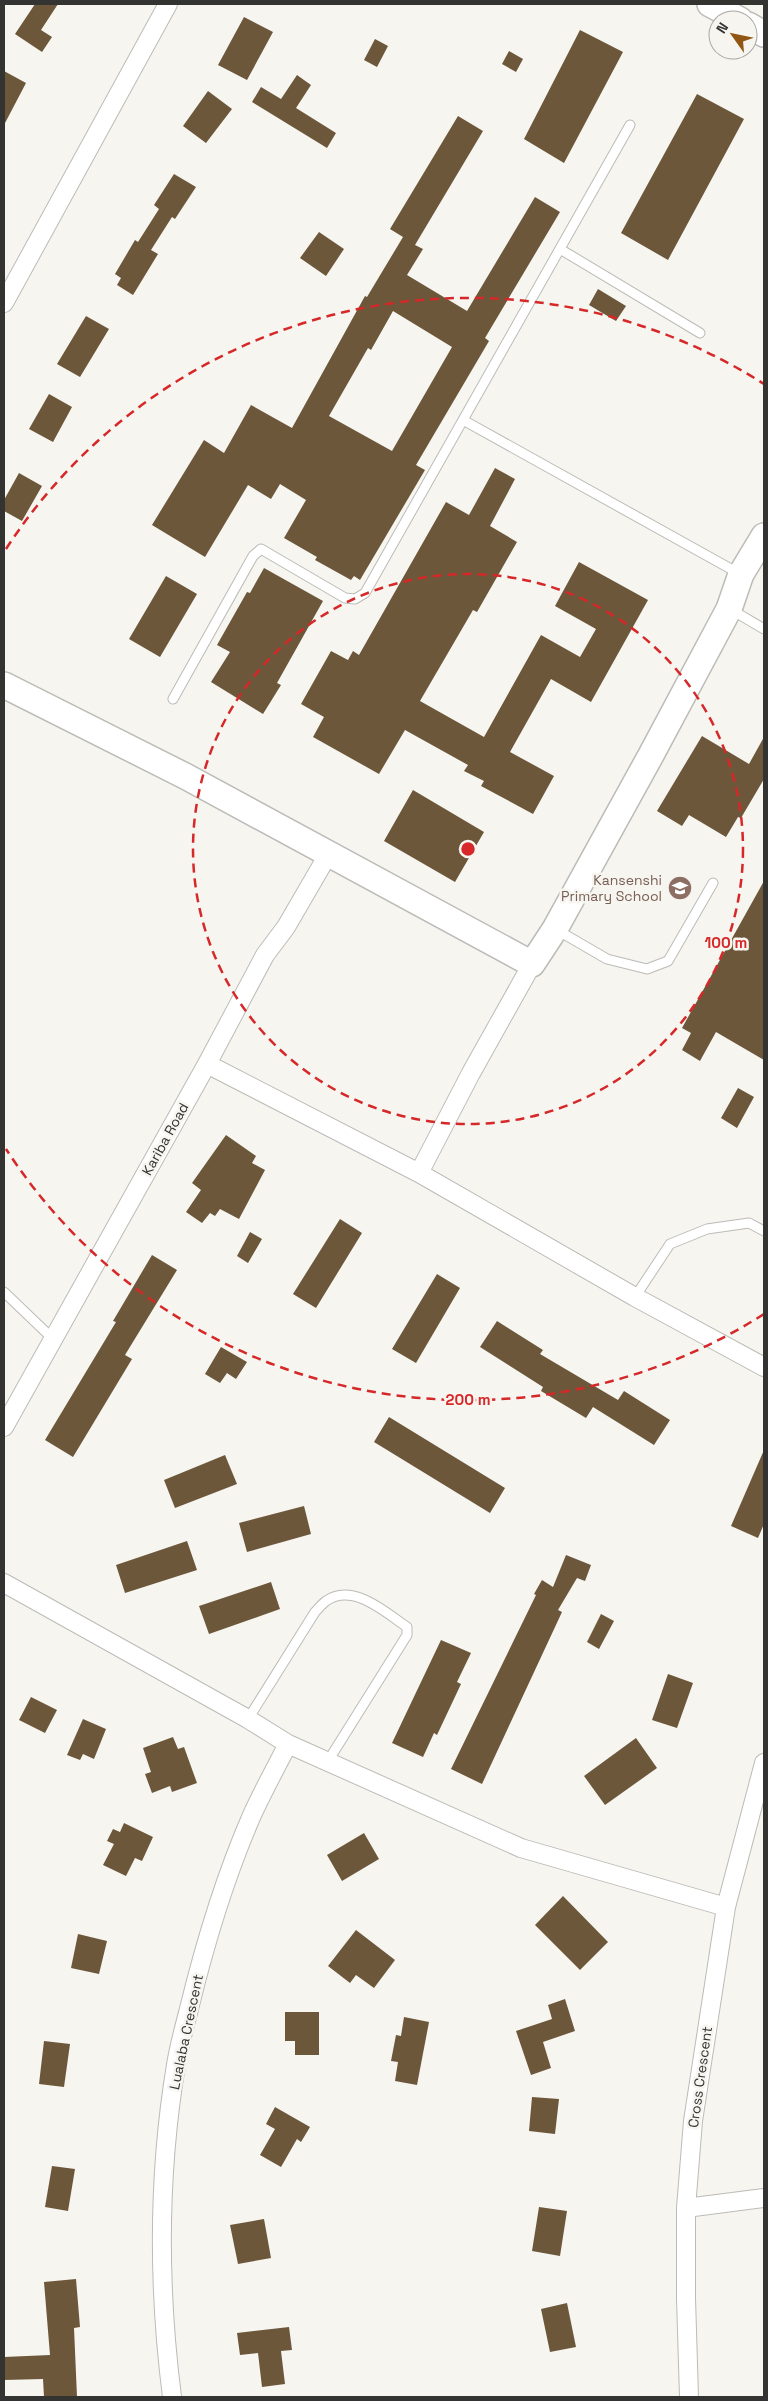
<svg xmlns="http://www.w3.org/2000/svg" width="768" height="2401" font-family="'Space Grotesk',sans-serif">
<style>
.building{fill:#6c573b;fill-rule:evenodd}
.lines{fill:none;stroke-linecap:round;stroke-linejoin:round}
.lane-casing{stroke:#bcbbb7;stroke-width:11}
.street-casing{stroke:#bcbbb7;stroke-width:20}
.secondary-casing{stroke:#bcbbb7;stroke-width:28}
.lane{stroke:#fff;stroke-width:9}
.street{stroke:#fff;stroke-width:18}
.secondary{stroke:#fff;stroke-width:25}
.ring{fill:none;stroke:#d62828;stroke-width:2.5;stroke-dasharray:9 6}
.labels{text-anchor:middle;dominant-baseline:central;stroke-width:5;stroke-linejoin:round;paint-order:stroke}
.education-label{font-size:14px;fill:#785e54;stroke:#f6f5f0;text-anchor:end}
.street-label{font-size:14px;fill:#333331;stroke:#f6f5f0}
.centre{fill:#d62828;stroke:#f6f5f0;stroke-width:2.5}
.ring-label{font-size:15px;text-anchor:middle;font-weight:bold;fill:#d62828;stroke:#f6f5f0;stroke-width:5;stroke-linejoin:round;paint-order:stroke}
</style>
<rect width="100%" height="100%" fill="#f6f5f0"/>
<!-- building -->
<path class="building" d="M35,4H58L41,30L52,37L42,52L15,34Z
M244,17L273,32L247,80L218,65Z
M580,30L623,52L564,163L524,139Z
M375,39L388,46L377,67L364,60Z
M509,51L523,59L516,72L502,64Z
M4,71L26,83L4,125Z
M297,75L311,85L296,108L336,133L327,148L252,102L261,87L281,99Z
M208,91L232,109L206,143L183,126Z
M697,94L744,119L668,260L621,233Z
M458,116L483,131L415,245L423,249L407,275L467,311L535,197L560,212L485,338L489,341L416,465L425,470L360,580L354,576L351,580L315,560L317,557L284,538L306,500L280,484L271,499L248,485L205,557L152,525L204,440L224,453L251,405L292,428L365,296L367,297L403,237L390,229ZM393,311L452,347L392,451L329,416L368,348L371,350Z
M174,174L196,187L175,219L172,217L151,250L158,254L133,295L117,285L121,278L115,274L135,240L138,242L159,209L154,205Z
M319,232L344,249L326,276L300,258Z
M598,289L626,306L616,321L589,305Z
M86,316L109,329L80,377L57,364Z
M49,394L72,407L53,442L29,429Z
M495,468L515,479L490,526L517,542L477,612L473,610L420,701L484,737L541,635L580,657L596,629L555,606L579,562L648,600L591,702L551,679L510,752L554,776L533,814L481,786L484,781L464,771L468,765L405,730L379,774L313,737L324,717L301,704L331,651L348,660L353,651L359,655L446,502L469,515Z
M19,473L42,486L22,521L4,511V500Z
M264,568L323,601L277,683L281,685L263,714L211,682L230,652L217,645L247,592L250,593Z
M166,576L197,594L160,657L129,639Z
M702,736L749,764L764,737V779L741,818L738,817L726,837L689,815L682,826L657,811Z
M413,790L484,832L455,882L384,841Z
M764,881V1060L716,1032L700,1061L682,1050L691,1033L682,1028Z
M738,1088L754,1097L737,1128L721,1118Z
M226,1135L256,1156L252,1163L265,1170L239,1219L220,1209L215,1216L210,1213L202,1223L186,1212L201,1190L192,1183Z
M340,1219L362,1233L316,1308L293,1294Z
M250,1232L262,1239L248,1263L237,1256Z
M152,1255L177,1270L125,1355L132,1359L73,1457L45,1440L116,1322L113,1321Z
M437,1274L460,1288L416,1363L392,1349Z
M497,1321L543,1350L540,1354L618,1400L624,1391L670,1420L654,1445L593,1407L586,1418L541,1391L543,1387L480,1347Z
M221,1347L247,1362L236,1379L227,1373L220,1383L205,1374Z
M389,1417L505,1488L490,1513L374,1442Z
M764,1450V1524L758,1538L731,1526Z
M225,1455L237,1484L175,1508L164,1480Z
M304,1506L311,1534L247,1552L239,1523Z
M187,1541L197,1570L125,1593L116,1565Z
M566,1555L591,1565L585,1581L577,1578L558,1610L562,1612L482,1784L451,1769L536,1595L534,1594L542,1580L553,1587Z
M271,1582L280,1609L209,1634L199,1606Z
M601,1614L614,1621L599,1649L587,1642Z
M441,1640L471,1653L457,1682L461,1684L437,1735L434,1733L423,1757L392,1743Z
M668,1674L693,1683L677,1728L652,1720Z
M31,1697L57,1710L45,1733L19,1720Z
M83,1719L106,1729L94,1759L83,1754L80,1760L67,1755Z
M173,1737L178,1749L184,1747L197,1783L172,1792L170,1786L152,1793L145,1774L151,1772L143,1748Z
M636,1738L657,1768L605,1805L584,1776Z
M124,1823L153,1837L142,1861L135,1858L126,1876L103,1865L114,1844L107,1841L113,1829L120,1832Z
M364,1833L379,1859L342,1881L327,1855Z
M563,1896L608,1942L580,1970L535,1925Z
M356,1930L395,1960L374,1988L356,1975L350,1983L328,1966Z
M78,1934L107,1941L99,1974L71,1968Z
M565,1999L575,2031L543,2042L551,2068L531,2075L516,2031L552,2019L548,2005Z
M285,2012H319V2055H295V2041H285Z
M404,2017L429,2022L417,2085L395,2081L398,2062L391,2061L396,2035L401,2036Z
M44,2041L70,2044L64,2087L39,2084Z
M532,2097L559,2099L555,2134L529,2131Z
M275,2107L310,2127L301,2142L297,2139L281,2167L260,2155L275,2129L266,2124Z
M52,2166L75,2169L68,2211L45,2207Z
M539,2207L567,2211L560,2256L532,2251Z
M264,2219L271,2258L238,2264L230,2225Z
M76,2279L80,2327L74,2328L77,2397H44L43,2379L4,2380V2357L50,2355L44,2282Z
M567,2303L576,2347L550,2352L541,2309Z
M289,2327L292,2350L281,2351L285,2384L262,2387L258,2353L240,2355L237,2333Z"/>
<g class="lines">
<!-- lane casing -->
<g class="lane-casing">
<path id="lane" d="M560,249L700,333
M463,420L740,574
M730,609L764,629
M173,699L253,556L261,549L345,598L355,599L365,593L630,125
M557,930L607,959L647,969L668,961L713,883
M4,1292L53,1339
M635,1297L670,1244L707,1229L749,1223L764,1231
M248,1719L315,1612C318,1609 322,1604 326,1601C353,1582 386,1613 407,1627V1635L328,1761"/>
</g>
<!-- street casing -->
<g class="street-casing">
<path id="street" d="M4,303L168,4
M207,1064L419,1173L635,1297L764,1367
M419,1173L471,1073L532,964
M4,1427L207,1064L265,955L286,927L329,853
M4,1583L248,1719L288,1744L521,1848L726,1907
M686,2208L764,2198
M172,2397C158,2287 158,2174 176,2065C179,2046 184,2028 189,2009C205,1943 225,1877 252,1815C263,1791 276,1767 288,1744
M689,2397L686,2298V2208L693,2121L726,1907L764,1763"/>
</g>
<!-- secondary casing -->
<g class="secondary-casing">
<path id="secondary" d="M710,4L740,20
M748,25L764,34
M4,685L185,776L532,964L555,929L651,755L729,609L741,574L764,536"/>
</g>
<!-- lane -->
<use href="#lane" class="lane"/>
<!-- street -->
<use href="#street" class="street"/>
<!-- secondary -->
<use href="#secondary" class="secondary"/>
</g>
<!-- distance rings -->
<g class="ring">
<circle cx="468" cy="849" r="275"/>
<path d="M764 1314A551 551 0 0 1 6 1149M6 549A551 551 0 0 1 764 384"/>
</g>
<!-- icons -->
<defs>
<g id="school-disc" transform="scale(1.25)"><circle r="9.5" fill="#8d6e63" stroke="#f6f5f0"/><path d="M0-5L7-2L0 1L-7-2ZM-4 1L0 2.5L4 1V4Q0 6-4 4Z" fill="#fff"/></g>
</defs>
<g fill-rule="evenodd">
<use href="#school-disc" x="680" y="888"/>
</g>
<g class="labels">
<!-- education labels -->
<g class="education-label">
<text x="662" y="880">Kansenshi<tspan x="662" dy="16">Primary School</tspan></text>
</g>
<!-- street labels -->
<g class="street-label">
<text transform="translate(165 1139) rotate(-61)">Kariba Road</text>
<text transform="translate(186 2032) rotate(-78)">Lualaba Crescent</text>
<text transform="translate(700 2077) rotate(-82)">Cross Crescent</text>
</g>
</g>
<circle cx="468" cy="849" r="8" class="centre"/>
<g class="ring-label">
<text x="726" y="948">100 m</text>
<text x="468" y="1405">200 m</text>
</g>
<!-- border -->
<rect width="768" height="2401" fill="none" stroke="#333331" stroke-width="10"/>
<!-- north arrow -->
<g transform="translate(733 35) rotate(303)"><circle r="24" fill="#f6f5f0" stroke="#a8a7a4"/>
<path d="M0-4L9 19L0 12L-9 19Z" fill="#915614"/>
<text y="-8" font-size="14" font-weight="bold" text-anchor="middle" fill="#333331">N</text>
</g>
</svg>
